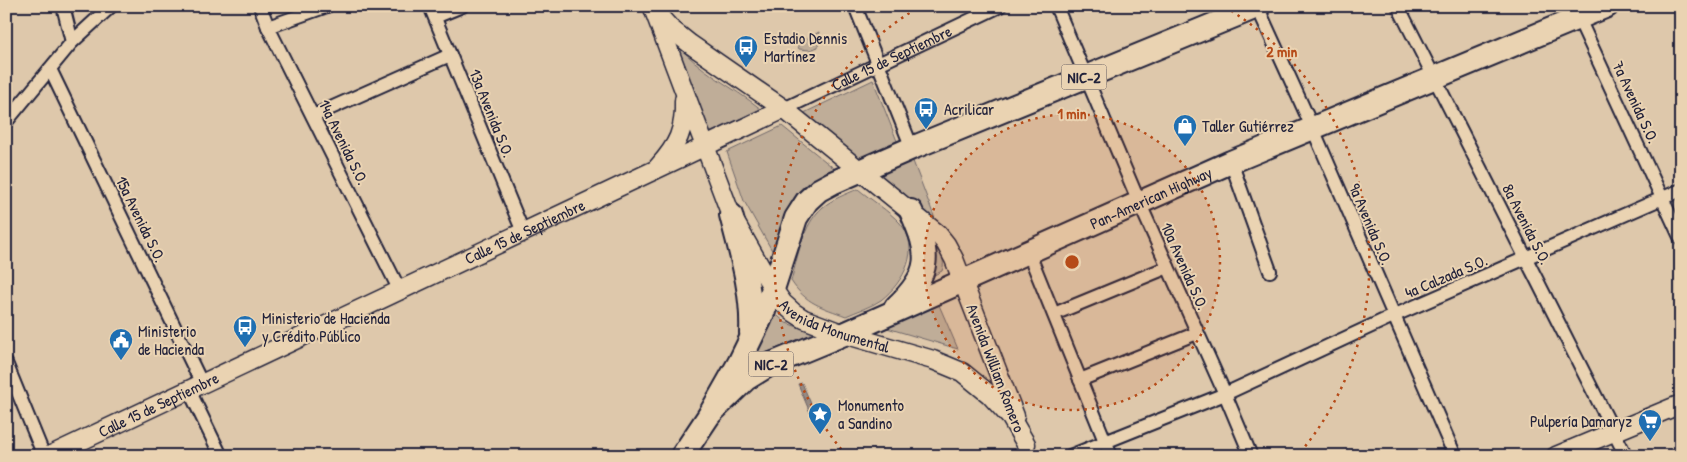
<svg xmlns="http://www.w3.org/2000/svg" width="1687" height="462" font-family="'Patrick Hand',sans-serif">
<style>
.green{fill:#bfad98;stroke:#70686a}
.water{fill:#988b82;stroke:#696166}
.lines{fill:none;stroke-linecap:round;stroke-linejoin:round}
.street-casing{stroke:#22223b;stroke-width:16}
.secondary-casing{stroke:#22223b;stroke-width:21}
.highway-casing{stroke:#22223b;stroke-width:26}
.street{stroke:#ead3b2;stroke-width:12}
.secondary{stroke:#ead3b2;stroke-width:18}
.highway{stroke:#ead3b2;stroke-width:22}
.ring{fill:none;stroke:#b64b18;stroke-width:2.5;stroke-dasharray:2.5 5}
.labels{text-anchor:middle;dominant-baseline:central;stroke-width:4;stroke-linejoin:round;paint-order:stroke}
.shield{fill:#ead3b2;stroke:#5e575f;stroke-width:1}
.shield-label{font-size:15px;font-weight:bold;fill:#22223b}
.poi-label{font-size:16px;fill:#22223b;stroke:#ead3b2;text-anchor:start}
.street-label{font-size:16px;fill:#22223b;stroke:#ead3b2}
.centre{fill:#b64b18;stroke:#ead3b2;stroke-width:2.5}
.ring-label{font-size:15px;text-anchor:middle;font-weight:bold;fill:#b64b18;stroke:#ead3b2;stroke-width:4;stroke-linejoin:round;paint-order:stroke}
</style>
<rect width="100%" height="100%" fill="#dec8ab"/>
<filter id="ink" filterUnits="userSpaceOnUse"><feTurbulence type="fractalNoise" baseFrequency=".02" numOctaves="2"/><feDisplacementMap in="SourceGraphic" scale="10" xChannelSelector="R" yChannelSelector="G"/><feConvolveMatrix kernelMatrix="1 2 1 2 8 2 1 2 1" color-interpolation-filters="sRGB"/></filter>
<g filter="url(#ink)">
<!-- green -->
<path class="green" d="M819,32L818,47L810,50L799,49L797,44Z
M674,41C698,71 732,86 761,109L709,133Z
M873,80L897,141L859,158L804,113Z
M782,126L836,170C825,175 813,179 804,186C785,202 781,232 774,254L744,201L727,152Z
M911,156L937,224L926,211L875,171Z
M858,189C870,199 890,212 900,223C922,249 904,282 881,300C871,307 857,311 846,316C822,307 806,304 791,281C798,257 802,225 823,207C833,199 846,194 858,189Z
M926,240C937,249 947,257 942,271L921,282Z
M939,305L958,349L887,328Z
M771,310L786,323L819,334L753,357Z"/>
<!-- water -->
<path class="water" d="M802,383L815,413L811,415L798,384Z"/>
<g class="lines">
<!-- street casing -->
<g class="street-casing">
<g id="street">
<path d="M63,6L72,42"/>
<path d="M260,6L268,27L400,291"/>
<path d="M430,6L523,232"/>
<path d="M855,6L912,148"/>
<path d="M1056,6L1139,202L1225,394L1251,456"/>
<path d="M1257,6L1313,129L1455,456"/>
<path d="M1398,6L1626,456"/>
<path d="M1573,6L1681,239"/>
<path d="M435,17L462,6"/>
<path d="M268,27L327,6"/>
<path d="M50,69L202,384"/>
<path id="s1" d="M784,109L1000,6"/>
<path d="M313,116L450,55"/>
<path d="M6,122L72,42L111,6"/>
<path d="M1231,162L1270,271"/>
<path d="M1028,251L1111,456"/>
<path d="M1054,314L1168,267"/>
<path d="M6,363L44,456"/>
<path d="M1080,380L1197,333"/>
<path d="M189,390L221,456"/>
<path d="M1070,456L1225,394L1393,316L1681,190"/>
</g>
</g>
<!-- secondary casing -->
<g class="secondary-casing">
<g id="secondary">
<path id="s2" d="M653,8L731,215L773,289L783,303L793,312L804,319L844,334L933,360L962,372L989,394L1011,418L1026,444"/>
<path d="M660,17L670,28L690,44L784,109L938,234L946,244L954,259L1015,416"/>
<path d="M658,167C678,145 685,130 684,100"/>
<path id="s3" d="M49,456L784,109"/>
<path d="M1556,456L1681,404"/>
</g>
</g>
<!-- highway casing -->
<g class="highway-casing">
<g id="highway">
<path d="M731,215C741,254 753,293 751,333"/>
<path d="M896,307C933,272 930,254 911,211"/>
<path id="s4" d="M710,414L746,379L769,365L844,334L1231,162L1607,6"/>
<path d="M682,456L710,414L739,363L760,320L773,289L796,218L807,201L819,190L832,183L912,148L1259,6"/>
</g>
</g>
<!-- street -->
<use href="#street" class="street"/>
<!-- secondary -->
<use href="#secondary" class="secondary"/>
<!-- highway -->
<use href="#highway" class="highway"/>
</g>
</g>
<!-- distance rings -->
<circle cx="1072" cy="262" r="148" fill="#b64b18" fill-opacity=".12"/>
<g class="ring">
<circle cx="1072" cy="262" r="148"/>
<path d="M846 455A297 297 0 0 1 919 7M1225 7A297 297 0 0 1 1298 455"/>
</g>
<!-- icons -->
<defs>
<g id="bus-pin" transform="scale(1.25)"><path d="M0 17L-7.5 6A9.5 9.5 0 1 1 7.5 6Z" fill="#1f6fb2" stroke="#ead3b2"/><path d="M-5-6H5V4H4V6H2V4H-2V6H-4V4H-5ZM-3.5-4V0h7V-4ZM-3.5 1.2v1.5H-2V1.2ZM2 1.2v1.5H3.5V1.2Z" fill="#fff"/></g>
<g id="shop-pin" transform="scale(1.25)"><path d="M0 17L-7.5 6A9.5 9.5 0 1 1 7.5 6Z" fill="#1f6fb2" stroke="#ead3b2"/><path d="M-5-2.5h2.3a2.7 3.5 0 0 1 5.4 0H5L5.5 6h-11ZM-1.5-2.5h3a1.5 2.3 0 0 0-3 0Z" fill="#fff"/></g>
<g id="civic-pin" transform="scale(1.25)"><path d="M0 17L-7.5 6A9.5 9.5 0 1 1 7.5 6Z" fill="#1f6fb2" stroke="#ead3b2"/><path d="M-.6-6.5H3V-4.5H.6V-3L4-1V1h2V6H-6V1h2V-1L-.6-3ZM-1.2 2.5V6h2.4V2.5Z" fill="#fff"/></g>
<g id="sight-pin" transform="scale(1.25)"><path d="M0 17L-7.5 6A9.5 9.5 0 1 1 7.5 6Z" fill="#1f6fb2" stroke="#ead3b2"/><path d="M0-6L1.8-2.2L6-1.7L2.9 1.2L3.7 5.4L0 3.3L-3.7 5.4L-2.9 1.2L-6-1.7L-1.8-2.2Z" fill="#fff"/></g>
<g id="supermarket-pin" transform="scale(1.25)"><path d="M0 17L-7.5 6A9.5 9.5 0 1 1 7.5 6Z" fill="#1f6fb2" stroke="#ead3b2"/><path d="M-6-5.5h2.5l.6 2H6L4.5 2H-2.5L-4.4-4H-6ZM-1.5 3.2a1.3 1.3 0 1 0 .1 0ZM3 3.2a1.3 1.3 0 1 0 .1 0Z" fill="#fff"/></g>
</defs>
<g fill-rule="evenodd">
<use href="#bus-pin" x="746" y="47"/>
<use href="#bus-pin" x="926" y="109"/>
<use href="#shop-pin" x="1185" y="126"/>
<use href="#bus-pin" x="245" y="327"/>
<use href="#civic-pin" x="121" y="340"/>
<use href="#sight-pin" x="820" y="414"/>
<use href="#supermarket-pin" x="1650" y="421"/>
</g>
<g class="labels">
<!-- shield labels -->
<g class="shield">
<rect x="1061.5" y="64.5" width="45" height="25" rx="4"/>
<rect x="748.5" y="351.5" width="45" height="25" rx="4"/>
</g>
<g class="shield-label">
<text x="1084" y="77">NIC-2</text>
<text x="771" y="364">NIC-2</text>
</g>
<!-- poi labels -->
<g class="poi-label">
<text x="764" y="38">Estadio Dennis<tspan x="764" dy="18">Martínez</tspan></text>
<text x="944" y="109">Acrilicar</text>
<text x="1202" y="126">Taller Gutiérrez</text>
<text x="262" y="318">Ministerio de Hacienda<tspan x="262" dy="18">y Crédito Público</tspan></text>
<text x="138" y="331">Ministerio<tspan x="138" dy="18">de Hacienda</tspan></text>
<text x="838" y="405">Monumento<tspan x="838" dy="18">a Sandino</tspan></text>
<text x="1632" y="421" text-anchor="end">Pulpería Damaryz</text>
</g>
<!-- street labels -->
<g class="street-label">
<text stroke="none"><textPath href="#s1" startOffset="119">Calle 15 de Septiembre</textPath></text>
<text transform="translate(1636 102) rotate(65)">7a Avenida S.O.</text>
<text transform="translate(492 113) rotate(68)">13a Avenida S.O.</text>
<text transform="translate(344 142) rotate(64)">14a Avenida S.O.</text>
<text stroke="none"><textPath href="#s4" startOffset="494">Pan-American Highway</textPath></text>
<text transform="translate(141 219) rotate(64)">15a Avenida S.O.</text>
<text transform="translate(1371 224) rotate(67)">9a Avenida S.O.</text>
<text transform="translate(1527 224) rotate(63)">8a Avenida S.O.</text>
<text stroke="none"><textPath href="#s3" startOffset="526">Calle 15 de Septiembre</textPath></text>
<text transform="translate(1185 266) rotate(66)">10a Avenida S.O.</text>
<text transform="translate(1446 276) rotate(-23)">4a Calzada S.O.</text>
<text stroke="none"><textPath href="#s2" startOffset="381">Avenida Monumental</textPath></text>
<text transform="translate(996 368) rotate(69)">Avenida William Romero</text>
<text stroke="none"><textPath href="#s3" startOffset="121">Calle 15 de Septiembre</textPath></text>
</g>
</g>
<circle cx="1072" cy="262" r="8" class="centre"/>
<g class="ring-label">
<text x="1282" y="57">2 min</text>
<text x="1072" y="119">1 min</text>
</g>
<!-- margin -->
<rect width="1687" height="462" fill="none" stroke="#ead3b2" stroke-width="25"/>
<rect x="12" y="12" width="1662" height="437" fill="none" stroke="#22223b" stroke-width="2" filter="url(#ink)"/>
</svg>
